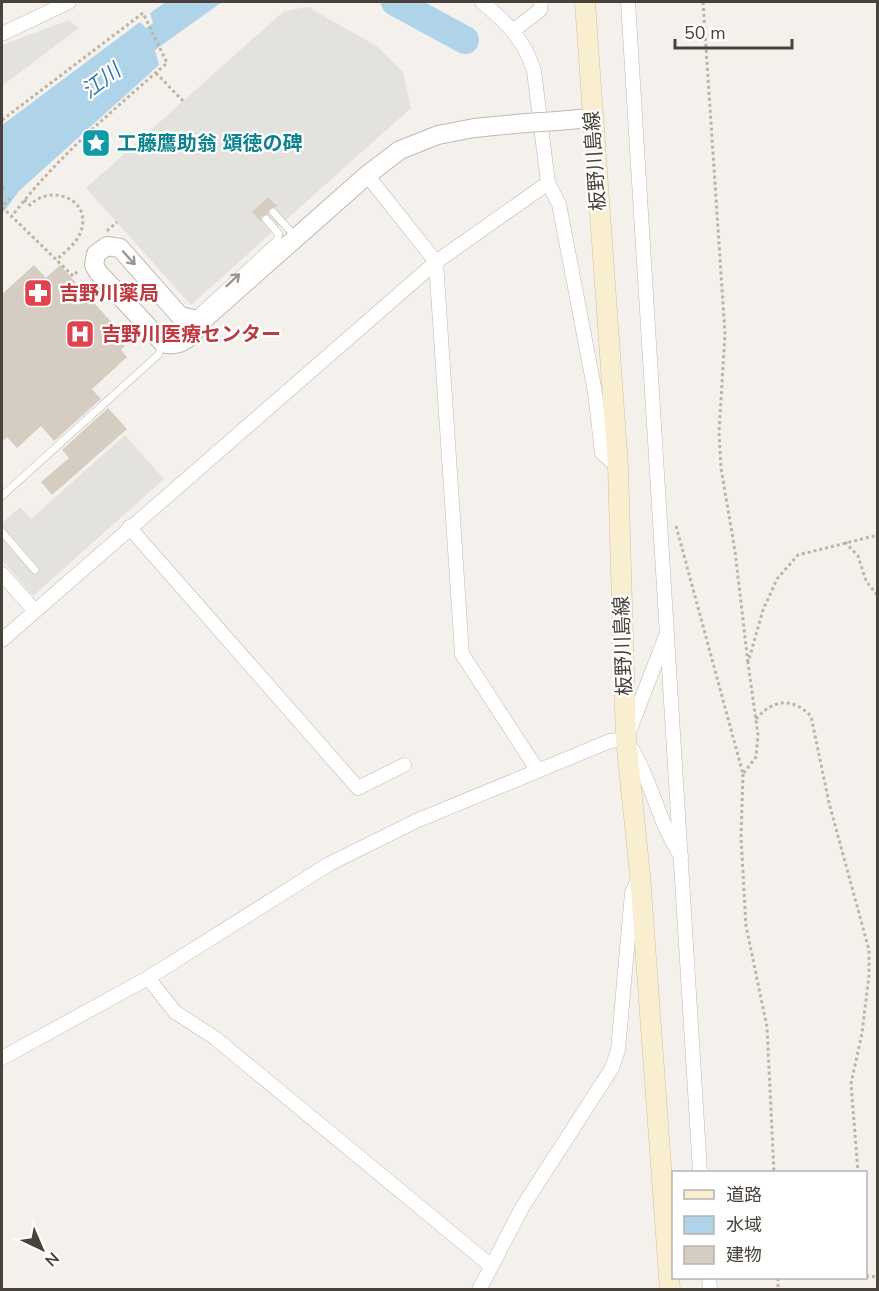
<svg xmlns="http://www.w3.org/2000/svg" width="879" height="1291" font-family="'Nunito Sans','Noto Sans JP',sans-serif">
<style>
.parking{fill:#e4e2df}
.water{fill:#afd4ea}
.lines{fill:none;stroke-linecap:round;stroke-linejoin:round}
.river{stroke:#afd4ea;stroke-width:28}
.building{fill:#d5cdc2}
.service-casing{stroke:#bfb9af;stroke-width:8}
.minor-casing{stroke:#bfb9af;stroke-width:15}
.tertiary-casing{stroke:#bfb9af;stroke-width:20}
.secondary-casing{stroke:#cfc1a0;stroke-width:21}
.path{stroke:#bfb4a2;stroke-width:3;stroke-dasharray:3 3;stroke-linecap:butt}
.service{stroke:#fff;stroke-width:7}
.minor{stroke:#fff;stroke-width:14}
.tertiary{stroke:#fff;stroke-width:18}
.secondary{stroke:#faeed0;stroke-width:20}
.tertiary-bridge-casing{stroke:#bfb9af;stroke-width:20;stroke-linecap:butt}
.tertiary-bridge{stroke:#fff;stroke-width:18}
.oneway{stroke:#9a9793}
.labels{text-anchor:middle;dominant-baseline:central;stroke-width:4.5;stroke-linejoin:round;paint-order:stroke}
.culture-label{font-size:20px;font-weight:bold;fill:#0d838f;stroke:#fff;text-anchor:start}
.street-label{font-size:20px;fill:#48423a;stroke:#fff}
.health-label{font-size:20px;font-weight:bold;fill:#be3a42;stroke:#fff;text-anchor:start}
.water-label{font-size:21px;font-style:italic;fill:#3b7ba2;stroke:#fff}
</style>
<rect width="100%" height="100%" fill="#f4f1ec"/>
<!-- parking -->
<path class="parking" d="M308,7L378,47L403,72L411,108L191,305L86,188L284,11Z
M69,20L79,28L2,86V45Z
M125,435L164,479L33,596L2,560V523L20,507L31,519Z"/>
<!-- water -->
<path class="water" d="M166,2H222L155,50L159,65L19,191L2,214V125L140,22L146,28L153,23L150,13Z"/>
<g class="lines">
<!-- river -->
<path class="river" d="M395,2L465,40"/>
</g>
<!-- building -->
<path class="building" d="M268,197L278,207L270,208L268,214L261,217V222L252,212Z
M34,265L46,278L60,265L124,336L120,340L125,346L121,350L127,357L92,389L101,399L54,441L41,426L17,448L7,437L2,442V294Z
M108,408L127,429L52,495L41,482L69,458L62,450Z"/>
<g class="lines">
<!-- service casing -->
<g class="service-casing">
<path id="service" d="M273,212L296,237
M194,316L277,240L279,234L266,219
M2,496L158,355L163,343
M2,532L35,570"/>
</g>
<!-- minor casing -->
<g class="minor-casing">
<path id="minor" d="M482,2C505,21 525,40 534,71L548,183L559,204L595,392L602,453L618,467
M628,2L700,1172
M514,30L540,10L541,2
M2,34L69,2
M367,175L436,262L462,654L538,771
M129,527L358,788L404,765
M2,574L34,610
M2,640L436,262L548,183
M629,732L665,638
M627,741C651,777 657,820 681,856
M148,978L175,1012L215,1038L490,1265
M2,1058L148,978L329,864L416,821L610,741L626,739
M709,1278L710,1290
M479,1290L523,1206L612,1068L618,1050L632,893L638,880"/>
</g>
<!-- tertiary casing -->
<g class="tertiary-casing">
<path id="tertiary" d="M557,121L592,118
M202,321L180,316L120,248L107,246L96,254L94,265L98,272L163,343C181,348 193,336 202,321L367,175L400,150L438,135L474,128L526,123"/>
</g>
<!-- secondary casing -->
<g class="secondary-casing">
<path id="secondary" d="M585,2L618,467L626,739L640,875L670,1290"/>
</g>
<!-- path -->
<path class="path" d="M703,2L725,334L719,433L721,468L735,551L748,663
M156,73L183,101
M2,120L143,13L167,63C112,111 56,158 12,216
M2,189L4,186
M10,198L2,207L73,276L79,270
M24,200L30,205C52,183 92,200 81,231C77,243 65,252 56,260
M107,231L117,222
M676,526L743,774L756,757L758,735L748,663L763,610L777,579L798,555L878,535
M845,542L858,556L866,581L878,596
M756,719C773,699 792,697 811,716L829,803L869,950V975L862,1033L851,1084L858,1172
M743,774L741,837L746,926L767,1027L774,1172
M866,1276L878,1277
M778,1278V1290"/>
<!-- service -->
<use href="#service" class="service"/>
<!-- minor -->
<use href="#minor" class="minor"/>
<!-- tertiary -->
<use href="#tertiary" class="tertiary"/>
<!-- secondary -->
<use href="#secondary" class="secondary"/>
<!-- tertiary-bridge casing -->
<g class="tertiary-bridge-casing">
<path id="tertiary-bridge" d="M526,123L557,121"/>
</g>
<!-- tertiary-bridge -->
<use href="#tertiary-bridge" class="tertiary-bridge"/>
</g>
<!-- one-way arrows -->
<defs><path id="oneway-shaft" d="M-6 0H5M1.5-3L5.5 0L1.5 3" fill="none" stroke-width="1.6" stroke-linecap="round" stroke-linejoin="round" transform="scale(1.5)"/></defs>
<g class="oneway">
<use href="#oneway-shaft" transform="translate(129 258) rotate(48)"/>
<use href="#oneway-shaft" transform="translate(233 280) rotate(-43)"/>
</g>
<!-- icons -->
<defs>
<g id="sight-square" transform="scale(1.5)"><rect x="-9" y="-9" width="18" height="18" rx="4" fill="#0f9aa8" stroke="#fff"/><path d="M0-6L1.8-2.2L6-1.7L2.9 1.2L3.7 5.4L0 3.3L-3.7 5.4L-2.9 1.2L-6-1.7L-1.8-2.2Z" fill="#fff"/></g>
<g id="pharmacy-square" transform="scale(1.5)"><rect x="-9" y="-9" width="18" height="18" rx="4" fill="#e0444e" stroke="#fff"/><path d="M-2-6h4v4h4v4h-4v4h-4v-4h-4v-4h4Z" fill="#fff"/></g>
<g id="hospital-square" transform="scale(1.5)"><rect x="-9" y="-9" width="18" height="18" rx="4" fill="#e0444e" stroke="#fff"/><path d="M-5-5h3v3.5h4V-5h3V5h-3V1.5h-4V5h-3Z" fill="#fff"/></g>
</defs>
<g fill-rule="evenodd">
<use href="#sight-square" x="96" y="143"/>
<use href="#pharmacy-square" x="38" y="293"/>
<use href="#hospital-square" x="80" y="334"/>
</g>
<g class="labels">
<!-- culture labels -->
<g class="culture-label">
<text x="117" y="143">工藤鷹助翁 頌徳の碑</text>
</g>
<!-- street labels -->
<g class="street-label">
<text transform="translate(595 161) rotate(-94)">板野川島線</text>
<text transform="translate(623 646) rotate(-92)">板野川島線</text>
</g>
<!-- health labels -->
<g class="health-label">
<text x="59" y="293">吉野川薬局</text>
<text x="101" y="334">吉野川医療センター</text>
</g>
<!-- water labels -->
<g class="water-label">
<text transform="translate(101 81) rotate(-37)">江川</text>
</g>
</g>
<!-- border -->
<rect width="879" height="1291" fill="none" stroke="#48423a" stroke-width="6"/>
<!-- legend -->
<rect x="672" y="1171" width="195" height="108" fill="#ffffff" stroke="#b6b3b0" stroke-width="1.5"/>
<rect x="684" y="1190" width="30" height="9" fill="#faeed0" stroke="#b6b3b0" stroke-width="1.5"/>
<text x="726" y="1201" font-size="18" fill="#48423a">道路</text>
<rect x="684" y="1216" width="30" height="18" fill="#afd4ea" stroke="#b6b3b0" stroke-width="1.5"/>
<text x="726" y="1231" font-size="18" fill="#48423a">水域</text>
<rect x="684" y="1246" width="30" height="18" fill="#d5cdc2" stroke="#b6b3b0" stroke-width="1.5"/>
<text x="726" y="1261" font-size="18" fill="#48423a">建物</text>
<!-- north arrow -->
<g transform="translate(42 1249) rotate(136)" stroke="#ffffff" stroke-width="4.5" paint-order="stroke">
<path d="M0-4.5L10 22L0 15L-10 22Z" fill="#48423a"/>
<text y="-9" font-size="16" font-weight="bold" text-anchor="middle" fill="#48423a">N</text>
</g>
<!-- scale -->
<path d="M675 39v9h117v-9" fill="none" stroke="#48423a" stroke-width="3"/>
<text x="684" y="39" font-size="18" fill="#48423a" stroke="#ffffff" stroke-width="4.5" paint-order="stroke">50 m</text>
</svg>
